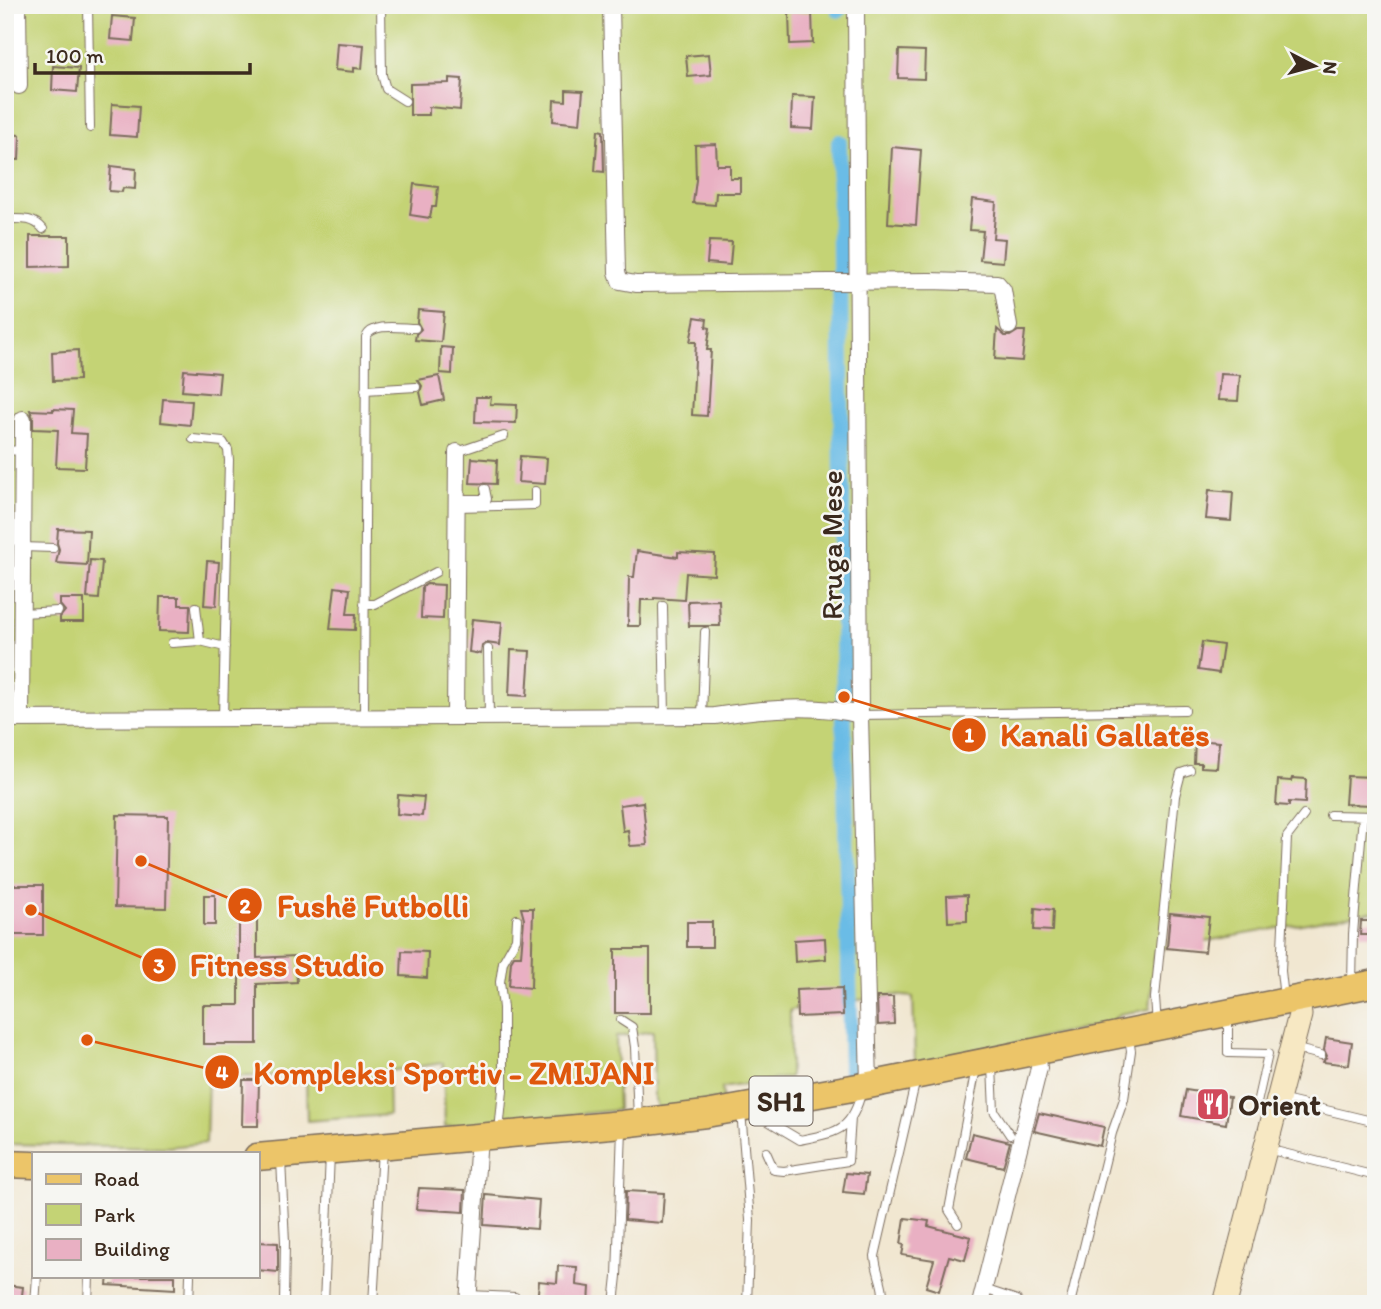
<svg xmlns="http://www.w3.org/2000/svg" width="1381" height="1309" font-family="Itim,sans-serif">
<style>
.green{fill:#c4d375;stroke:#807e4a;stroke-width:2}
.lines{fill:none;stroke-linecap:round;stroke-linejoin:round}
.canal{stroke:#6abce6;stroke-width:16}
.building{fill:#e9b0c3}
.lane-casing{stroke:#7b6c5d;stroke-width:10}
.street-casing{stroke:#7b6c5d;stroke-width:18}
.secondary-casing{stroke:#7b6c5d;stroke-width:25}
.primary-casing{stroke:#7b6c5d;stroke-width:29}
.lane{stroke:#fff;stroke-width:8}
.street{stroke:#fff;stroke-width:16}
.secondary{stroke:#f7e8c3;stroke-width:23}
.primary{stroke:#ecc569;stroke-width:26}
.labels{text-anchor:middle;dominant-baseline:central;stroke-width:5;stroke-linejoin:round;paint-order:stroke}
.shield{fill:#f6f6f2;stroke:#73675e;stroke-width:2}
.shield-label{font-size:28px;font-weight:bold;fill:#3b2a1e}
.street-label{font-size:30px;fill:#3b2a1e;stroke:#f6f6f2}
.poi-label{font-size:30px;font-weight:bold;fill:#3b2a1e;stroke:#f6f6f2;text-anchor:start}
.leader{fill:none;stroke:#df570d;stroke-width:2.5}
.callout-dot{fill:#df570d;stroke:#f6f6f2;stroke-width:2.5}
.mark-label{font-size:21px;text-anchor:middle;font-weight:bold;fill:#fff}
.callout-label{font-size:32px;text-anchor:middle;font-weight:bold;fill:#df570d;stroke:#f6f6f2;stroke-width:5;stroke-linejoin:round;paint-order:stroke}
</style>
<rect width="100%" height="100%" fill="#f6f6f2"/>
<filter id="ink" filterUnits="userSpaceOnUse"><feTurbulence type="fractalNoise" baseFrequency=".0143" numOctaves="2"/><feDisplacementMap in="SourceGraphic" scale="14" xChannelSelector="R" yChannelSelector="G"/><feConvolveMatrix kernelMatrix="1 2 1 2 8 2 1 2 1" color-interpolation-filters="sRGB"/></filter>
<filter id="wash" filterUnits="userSpaceOnUse"><feTurbulence type="fractalNoise" baseFrequency=".00686" numOctaves="4" result="noise"/><feDisplacementMap in="SourceGraphic" scale="28" xChannelSelector="R" yChannelSelector="G"/><feGaussianBlur stdDeviation="1.57" result="paint"/><feColorMatrix in="noise" values="0 0 0 0 0 0 0 0 0 0 0 0 0 0 0 0 0 1.4 0 .05"/><feComposite in="paint" operator="in"/></filter>
<g filter="url(#wash)">
<rect width="100%" height="100%" fill="#f1e7d1"/>
<!-- green -->
<path class="green" d="M5,5H1376V911L1155,950L1150,1009L1120,1014L1108,1024L915,1064L913,997L892,995L790,1010V1077L722,1088L723,1099L657,1108L654,1097L653,1031L616,1037L618,1110L445,1127L443,1063L388,1071L389,1115L307,1121L306,1075L208,1077L206,1143L168,1147L5,1144Z"/>
<g class="lines">
<!-- canal -->
<path class="canal" d="M839,5V10
M839,142L844,727L851,1071"/>
</g>
<g id="blocks">
<!-- building -->
<path class="building" d="M812,12L813,43L790,44L789,13Z
M112,16L135,18L133,41L110,39Z
M337,43L364,45L362,69L354,68V72L335,70Z
M899,50L925,51L924,79L898,78Z
M709,54L711,75L688,77L686,56Z
M53,66L79,68L77,92L52,90Z
M449,78L462,79L460,110L429,107V115H410V84L449,83Z
M566,90L583,91L580,124L553,121L554,100L566,101Z
M792,96L815,97L813,129L791,128Z
M112,104L139,106L137,137L110,135Z
M598,130L603,131L604,172L595,171Z
M5,134L20,135L19,160L5,159Z
M716,144L717,165H730V178H740V193H716L715,205L693,203L696,180L695,145Z
M892,147L921,150L916,225L888,223Z
M111,166L136,169L135,189L123,188L122,192L109,191Z
M414,184L438,187L436,207H432L430,218L410,215Z
M972,199L996,202L993,238L1005,239L1003,262L980,260L983,231L969,230Z
M30,236H69V266L30,267Z
M709,241L732,242L730,265L707,263Z
M418,310L444,312L441,342L415,340L416,334L421,329L417,322Z
M695,317L707,319L706,327L710,328L707,350H711L707,416L692,415L696,342H690Z
M997,329L1005,336H1010L1018,331H1025L1022,361L995,359Z
M441,347L453,348L452,374L440,373Z
M78,350L79,380L53,381L52,352Z
M184,370L220,373L218,394L182,391Z
M1220,374L1240,375L1238,401L1218,400Z
M439,376L444,400L423,405L420,392L422,386L418,380Z
M476,397H491L490,404L517,405L516,423L475,422Z
M163,399L192,401L190,425L161,422Z
M53,409L73,410L71,433L87,434L85,468L56,467L58,430L33,429V418L30,410L53,411Z
M520,456L547,458L545,484L518,482Z
M472,458L497,460L496,484L470,483Z
M1209,490L1233,492L1231,521L1206,519Z
M58,529L89,530L87,565L56,563L59,549L57,543Z
M637,551L678,557V552L715,554L714,575L686,573L684,600L654,598V600H641L640,626H628L629,577H634Z
M90,560L102,561L99,599L87,598Z
M207,561L219,562L216,606L204,605Z
M427,584L444,585L443,619L421,618L422,587Z
M335,587L350,589L347,614H356L355,630L330,629Z
M160,597H179V605H190L189,632L159,631Z
M60,599H84V622H60V617L65,611L60,605Z
M719,600L720,626H689L688,601Z
M472,619L502,622L500,645L487,643L482,646L481,654L469,652Z
M1202,642L1223,645L1219,673L1198,670Z
M511,650L530,651L527,696L509,695Z
M1195,740L1219,742L1217,768L1201,767V763H1194Z
M1347,776L1374,777L1372,805L1345,804Z
M1292,778L1306,779L1305,803L1289,802V806L1276,805L1278,780L1291,781Z
M398,795L424,797L422,816L397,814Z
M643,802L647,845L630,846L628,830L623,831L620,805Z
M117,815L168,816L166,908L115,907Z
M5,885H43V935H5Z
M204,895H215V925H204Z
M967,895V921L948,922L947,896Z
M521,908H533L531,988L509,986L511,961L514,956H521L524,919Z
M1035,908L1053,910L1052,931L1034,930Z
M1170,913L1209,917L1205,952L1167,948Z
M257,919V958L295,956L297,982L257,984V1044H203V1005H239V920Z
M1361,921H1376V935H1360Z
M687,922H712V947H687Z
M825,938L826,959L795,962L794,940Z
M615,949H650V1013H615Z
M402,951L428,952L427,978L401,976Z
M842,988L843,1015L797,1017L796,990Z
M877,997H893L894,1024L878,1025Z
M1326,1038L1352,1042L1349,1065L1323,1062L1327,1056L1324,1050Z
M243,1080H259L258,1126H242Z
M1186,1090L1230,1097L1226,1124L1181,1116Z
M1039,1113L1104,1127L1100,1146L1034,1131Z
M972,1133L1010,1142L1003,1167L966,1158Z
M846,1173L867,1175L864,1194L843,1192Z
M419,1188L465,1190L464,1212L416,1209Z
M626,1191L664,1193L662,1223L625,1220Z
M486,1195L539,1200L537,1229L484,1225Z
M905,1218L929,1221L928,1226L971,1237L965,1260L949,1256L939,1291L926,1287L934,1260L902,1255L904,1245L901,1244Z
M257,1242L278,1243V1272L257,1270Z
M558,1266L577,1267L576,1285L590,1287L589,1304H537L539,1281L557,1283Z
M108,1276H175V1289L107,1285Z
M5,1285L23,1287L21,1304H5Z"/>
</g>
</g>
<g filter="url(#ink)">
<use href="#blocks" fill-opacity="0" stroke="#7b6c5d" stroke-width="2"/>
<g class="lines">
<!-- lane casing -->
<g class="lane-casing">
<path id="lane" d="M88,5L90,128
M381,5L382,75L386,89L405,101
M5,219C20,219 33,217 43,229
M365,390L416,387
M193,439L223,442L228,450L229,460L223,718
M5,451L23,450
M457,452L504,436
M457,499H487L485,489
M457,507L535,505V491
M22,547L53,548
M364,604H375L436,572
M663,606L665,716
M196,607L200,641
M22,613L58,611
M172,643L200,641L225,647
M488,649L489,717
M860,715L1185,710
M702,716L705,632
M364,717L366,337C373,322 401,328 415,328
M1330,815L1376,816
M1352,984L1353,934L1363,816
M1284,998L1281,971L1287,837L1304,815
M1228,1017V1053L1268,1054L1257,1103
M621,1020L632,1027L635,1047L638,1119
M1157,1025L1155,998L1175,796L1181,773L1190,770
M1293,1048L1321,1055
M992,1066L994,1111L1010,1135
M1280,1099L1376,1122
M741,1111L750,1220L747,1304
M756,1111L768,1121L800,1140C838,1132 852,1131 862,1090
M502,1133L500,1121L503,1090V1008L500,982L503,962L516,939L517,919
M1267,1149L1376,1176
M766,1152L774,1170L784,1171L848,1161L851,1118
M281,1160L285,1242L284,1304
M958,1224L949,1210L976,1068
M984,1289L1017,1300
M469,1295L515,1297
M35,1304L37,1276
M88,1304L89,1276
M189,1304L190,1276
M324,1304L330,1153
M373,1304L382,1149
M614,1304L617,1276L622,1128
M882,1304C886,1286 876,1274 875,1256L916,1079
M1070,1304L1112,1133L1124,1099L1131,1051L1129,1038"/>
</g>
<!-- street casing -->
<g class="street-casing">
<path id="street" d="M18,5L19,86
M611,5L617,272L620,281L636,284L930,281L997,283L1003,290L1009,326
M856,5L860,715L869,1085
M455,717L457,452
M5,719L715,716C759,709 817,703 860,715
M21,719L23,419
M468,1304L479,1137
M980,1304L1039,1068L1037,1051"/>
</g>
<!-- secondary casing -->
<g class="secondary-casing">
<path id="secondary" d="M1225,1304L1300,1015L1298,998"/>
</g>
<!-- primary casing -->
<g class="primary-casing">
<path id="primary" d="M257,1157L622,1124L706,1114L869,1085L1376,983
M5,1164L33,1165"/>
</g>
<!-- lane -->
<use href="#lane" class="lane"/>
<!-- street -->
<use href="#street" class="street"/>
<!-- secondary -->
<use href="#secondary" class="secondary"/>
<!-- primary -->
<use href="#primary" class="primary"/>
</g>
</g>
<!-- icons -->
<defs>
<g id="restaurant-square" transform="scale(1.75)"><rect x="-9" y="-9" width="18" height="18" rx="4" fill="#d1495b" stroke="#f6f6f2"/><path d="M-5-6h1v4h1v-4h1v4h1v-4h1v5L-1.5 .5V6h-2V.5L-5-1ZM5-6V6H3V1.5H1.5Q1.5-4 5-6Z" fill="#fff"/></g>
</defs>
<g fill-rule="evenodd">
<use href="#restaurant-square" x="1213" y="1104"/>
</g>
<g class="labels">
<!-- shield labels -->
<rect class="shield" x="749.5" y="1076.5" width="63" height="49" rx="5"/>
<g class="shield-label">
<text x="781" y="1101">SH1</text>
</g>
<!-- street labels -->
<g class="street-label">
<text transform="translate(831 545) rotate(-90)">Rruga Mese</text>
</g>
<!-- poi labels -->
<g class="poi-label">
<text x="1238" y="1104">Orient</text>
</g>
</g>
<!-- callouts -->
<path class="leader" d="M844 697L969 735M141 861L245 905M31 910L159 965M87 1040L222 1072"/>
<g class="callout-dot">
<circle cx="844" cy="697" r="7"/>
<circle cx="141" cy="861" r="7"/>
<circle cx="31" cy="910" r="7"/>
<circle cx="87" cy="1040" r="7"/>
<circle cx="969" cy="735" r="18"/>
<circle cx="245" cy="905" r="18"/>
<circle cx="159" cy="965" r="18"/>
<circle cx="222" cy="1072" r="18"/>
</g>
<g class="mark-label">
<text x="969" y="742">1</text>
<text x="245" y="913">2</text>
<text x="159" y="973">3</text>
<text x="222" y="1080">4</text>
</g>
<g class="callout-label">
<text x="1105" y="746">Kanali Gallatës</text>
<text x="373" y="917">Fushë Futbolli</text>
<text x="287" y="976">Fitness Studio</text>
<text x="454" y="1084">Kompleksi Sportiv - ZMIJANI</text>
</g>
<!-- margin -->
<rect width="1381" height="1309" fill="none" stroke="#f6f6f2" stroke-width="28"/>
<!-- legend -->
<rect x="32" y="1152" width="228" height="126" fill="#f6f6f2" stroke="#aba49d" stroke-width="2"/>
<rect x="46" y="1174" width="35" height="10" fill="#ecc569" stroke="#aba49d" stroke-width="2"/>
<text x="94" y="1186" font-size="21" fill="#3b2a1e">Road</text>
<rect x="46" y="1204" width="35" height="21" fill="#c4d375" stroke="#aba49d" stroke-width="2"/>
<text x="94" y="1222" font-size="21" fill="#3b2a1e">Park</text>
<rect x="46" y="1239" width="35" height="21" fill="#e9b0c3" stroke="#aba49d" stroke-width="2"/>
<text x="94" y="1256" font-size="21" fill="#3b2a1e">Building</text>
<!-- north arrow -->
<g transform="translate(1314 66) rotate(96)" stroke="#f6f6f2" stroke-width="5" paint-order="stroke">
<path d="M0-5L12 26L0 18L-12 26Z" fill="#3b2a1e"/>
<text y="-10" font-size="19" font-weight="bold" text-anchor="middle" fill="#3b2a1e">N</text>
</g>
<!-- scale -->
<path d="M35 63v10h215v-10" fill="none" stroke="#3b2a1e" stroke-width="3.5"/>
<text x="46" y="63" font-size="21" fill="#3b2a1e" stroke="#f6f6f2" stroke-width="5" paint-order="stroke">100 m</text>
</svg>
